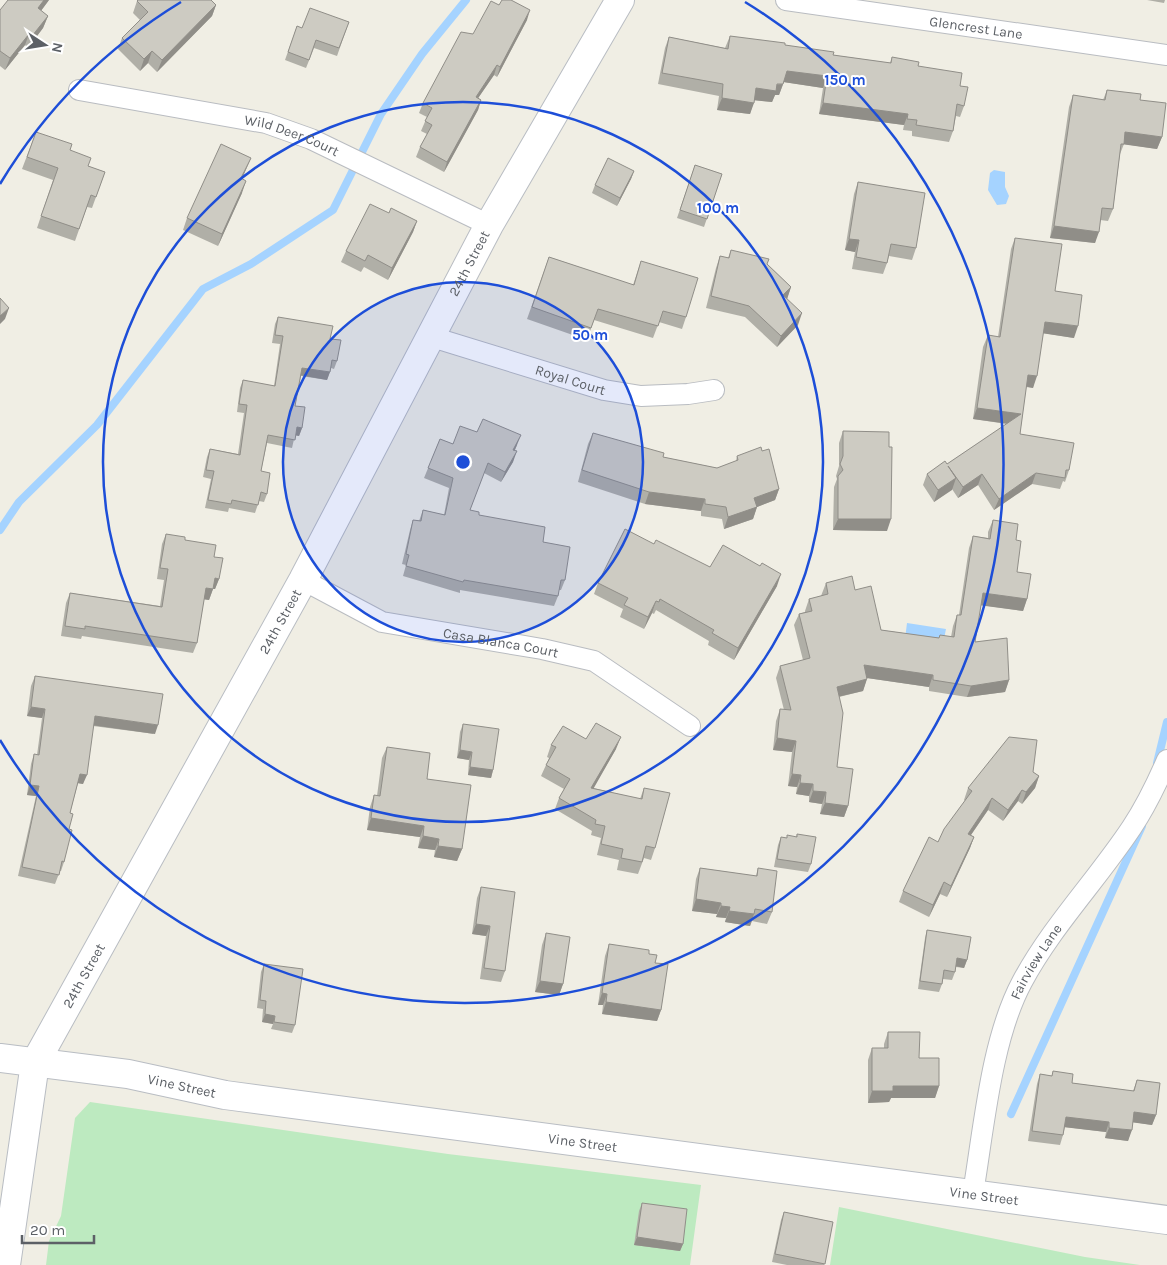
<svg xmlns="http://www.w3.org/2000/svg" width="1167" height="1265" font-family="Karla,sans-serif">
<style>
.green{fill:#bdeac0}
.water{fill:#a5d3ff}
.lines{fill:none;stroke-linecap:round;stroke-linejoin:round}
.stream{stroke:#a5d3ff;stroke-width:8}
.street-casing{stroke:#b9bcc1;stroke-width:22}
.secondary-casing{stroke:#b9bdc3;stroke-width:30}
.street{stroke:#fff;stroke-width:20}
.secondary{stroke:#fff;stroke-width:28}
.wall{fill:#b0afa7}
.shaded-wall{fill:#908e88}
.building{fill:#cdcbc2;stroke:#908e88}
.ring{fill:none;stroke:#1d4ed8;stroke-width:2.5}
.labels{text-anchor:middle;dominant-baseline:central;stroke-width:4;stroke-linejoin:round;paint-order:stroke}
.street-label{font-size:14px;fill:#5c6066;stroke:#fff}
.centre{fill:#1d4ed8;stroke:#fff;stroke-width:2.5}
.ring-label{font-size:15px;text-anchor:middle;font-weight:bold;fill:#1d4ed8;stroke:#fff;stroke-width:4;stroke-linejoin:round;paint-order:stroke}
</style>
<rect width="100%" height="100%" fill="#f0eee4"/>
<!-- green -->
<path class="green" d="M90,1102L448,1154L701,1185L690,1265H46L49,1241L61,1216L75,1118Z
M839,1207L1085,1257L1140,1265H830Z"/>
<!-- water -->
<path class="water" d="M994,170L1005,172V187L1009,196L1006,204L997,205L988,190L990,173Z
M907,623L946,629L943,644L905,639Z"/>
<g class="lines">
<!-- stream -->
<path class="stream" d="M0,530L19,502L97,425L203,289L251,264L333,210L381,114L422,54L466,0
M1157,763L1167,722
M1011,1114L1142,826"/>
<!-- street casing -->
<g class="street-casing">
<g id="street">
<path id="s1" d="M786,0L1167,55"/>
<path id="s2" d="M79,90L266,123L311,139L489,225"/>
<path id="s3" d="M432,337L604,390L641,396L688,394L714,390"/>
<path id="s4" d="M303,580L382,622L542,649L594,661L690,726"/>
<path id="s5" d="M973,1193C984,1128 991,1040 1022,982C1052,926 1097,880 1132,827C1146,806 1157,783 1167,760"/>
</g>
</g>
<!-- secondary casing -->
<g class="secondary-casing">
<g id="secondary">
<path id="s6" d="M0,1058L128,1074L225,1095L1167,1220"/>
<path id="s7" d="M6,1265L35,1063L303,580L489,225L620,0"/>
</g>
</g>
<!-- street -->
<use href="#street" class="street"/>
<!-- secondary -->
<use href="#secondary" class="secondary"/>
</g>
<!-- wall -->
<path class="wall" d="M49,0L41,11L48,16L43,28L28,48L25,45L5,70L0,66V10Z
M1147,0H1165L1164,3Z
M137,1L216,5L212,16L157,72L148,63L140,71L118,49L122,38L140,20L133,13Z
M527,20L497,77L494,75L478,98L481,100L478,110L444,172L416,157L420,147L427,134L421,131L427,117L419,113L423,103L473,34Z
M349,22L337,56L314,48L306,68L285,60L297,26L302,28Z
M730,36L785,45L833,55L890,63L892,57L918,66L960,86L964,106L960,117L956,116L953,131L949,142L912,136V131L903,130L904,125L819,114L823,88L784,82L779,95H775L772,102L754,100L750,114L717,110L719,96L658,84L665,48L669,37L725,48Z
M1107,90L1140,100L1162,137L1157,149L1124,144L1120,154L1113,209L1108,221L1100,220L1095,243L1050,238L1069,107L1073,95L1103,100Z
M36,132L70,150L88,166L105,172L92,208L87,207L75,241L37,228L53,180L22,169Z
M251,158L242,179V193L218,246L183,230L187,218Z
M695,165L722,174L704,227L677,218Z
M634,171L631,179L617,206L592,193L595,185Z
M858,182L916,248L912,260L889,256L887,263L883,274L852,269L855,252L845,250L854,194Z
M389,213L417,221L413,232L388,280L364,267L361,272L341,262L346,251Z
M1015,238L1055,291L1074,338L1043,333L1033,388L1026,387L1020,434L1069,470L1065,482L1063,481L1060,489L1032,484L994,510L978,485L958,498L952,489L934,502L923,485L927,474L947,464L1007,424L973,419L983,347L988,335L998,337L1011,249Z
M731,250L767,264L791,287L787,299L798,325L777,347L745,317L706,308L716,268L720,256L728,258Z
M549,257L633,285L641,261L686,317L682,329L659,322L653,338L594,320L587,340L527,319Z
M278,317L330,339L337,361L334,369L331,368L327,380L301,376L295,406L302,428L299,436L295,435L292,448L267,443L261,471L267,494L264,502L259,501L255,513L229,508L228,512L205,508L211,479L203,477L207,457L210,449L238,454L244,413L237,412L240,388L243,380L274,386L280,344L272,343L275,324Z
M843,431L887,531L833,530L834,487L837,479L836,476L839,466V443Z
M477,432L517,445L515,450L513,462L501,482L484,473L470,510L479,515L543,542L565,580L561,590H559L558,596L554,606L460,590V593L403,576L406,565L402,564L410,530L413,520L419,521L423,510L444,515L449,488L424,478L440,439L453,444Z
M593,433L663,457L717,468L736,461L737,456L779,489L775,500L757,507L753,519L724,529L722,519L701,516V511L645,504L578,482L588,444Z
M993,520L1016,540L1017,572L1027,599L1023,611L981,605L975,642L1009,680L1005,692L967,697L929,691V687L867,678L863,691L839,697L837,767L848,806L844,817L820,814L822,804L809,802V796L796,794L797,787L788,786L792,752L773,750L776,721L780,709L784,710L776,678L780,666L803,660L794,625L799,614L805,612V611L809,599L821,596L826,583L855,590L881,630L939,638L940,635L951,637L953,626L957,615H959L969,548L973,536L988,538V532Z
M166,534L185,540L214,557L219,579L215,589H213L209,600L204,599L197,643L193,653L82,636L81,639L61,636L66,603L70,593L160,606L164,580L157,579L162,544Z
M654,544L710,567L777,586L734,660L708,645L709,641L656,610L654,614L652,613L644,629L620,617L623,609L594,594L598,583Z
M35,676L155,734L93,726L83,784L78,783L70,813L69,829L64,862L61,871H60L55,884L18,876L36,796L27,795L31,764L34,754L37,755L42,718L27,716L31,686Z
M463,724L493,770L491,778L468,775L469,760L457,758L460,732Z
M586,739L616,749L593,788L640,799L644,788L655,848L651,860L644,858L638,874L617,870L619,860L597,855L601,838L591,835L592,831L555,809L559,798L564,789L541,776L546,765L549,758L547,757L551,745Z
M387,747L427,779L462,849L457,861L434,857L435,850L418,848L420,837L367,830L370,807L374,795L377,796L382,758Z
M1033,772L1039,776L1035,788L1022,804L1018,801L1003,821L988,810L971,835L974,837L970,848L947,897L940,894L929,917L899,902L903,891L938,842L965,801L964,800L968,788Z
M797,834L811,864L808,872L774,867L778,845L781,837L786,838L796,837Z
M700,868L756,876L758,868L772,912L767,924L752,921L750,926L725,922L726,918L716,917L717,914L692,911L696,879Z
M481,887L505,971L501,982L480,979L486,936L472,934L477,898Z
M927,930L967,960L964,968L956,967L955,972L952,980L943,979L942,984L939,992L918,989L925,938Z
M546,933L563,984L559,995L535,992L542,945Z
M609,944L649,954L655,963L661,1010L657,1021L602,1014L603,1005H598L605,956Z
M264,964L295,1025L292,1033L271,1029L273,1024L262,1022L263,1009L257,1008L261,972Z
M888,1032L919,1058L939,1086L935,1098H891L889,1102L868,1103V1060L872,1048H884V1044Z
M1053,1071L1072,1083L1133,1091L1137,1080L1156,1115L1152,1125L1133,1122L1128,1141L1105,1138L1106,1132L1065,1127L1063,1135L1060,1145L1028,1141L1037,1084L1040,1074L1052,1076Z
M642,1203L683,1244L680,1251L634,1245L639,1211Z
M784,1212L833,1222L824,1265H787L772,1262L781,1220Z"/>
<!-- shaded-wall -->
<path class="shaded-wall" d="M44,0H49L34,20L38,8Z
M216,5L212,16L157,72L162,60Z
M530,10L527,20L497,77L500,67Z
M48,16L43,28L28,48L32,36Z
M29,34L25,45L5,70L10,58Z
M152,51L148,63L140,71L144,59Z
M497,65L494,75L472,107L476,97Z
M787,71L827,76L823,88L783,82Z
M783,84L779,95H775L772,102L752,100L756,88Z
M722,98L754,103L750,114L717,110Z
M481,100L478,110L444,172L447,162Z
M823,103L908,114L904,125L819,114Z
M1125,132L1162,137L1157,149L1121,144Z
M251,158L246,169L237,190L241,178Z
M634,171L631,179L617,206L620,198Z
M246,181L242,193L218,246L222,234Z
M417,221L413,232L388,280L392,268Z
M1054,226L1099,232L1095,243L1050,238Z
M849,239L859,240L855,252L845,250Z
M791,287L787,299L783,295Z
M9,308L5,319L0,324V316Z
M802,313L798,325L777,347L781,336Z
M1045,322L1078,326L1074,338L1041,333Z
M302,368L330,372L327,380L299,375Z
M1028,375L1037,376L1033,388L1024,386Z
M977,408L1021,414L1017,425L973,419Z
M297,427L302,428L299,436L294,435Z
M521,435L517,445L510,460L513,450Z
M517,451L513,462L501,482L505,472Z
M1036,473L1032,484L994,510L999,499Z
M982,474L978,485L958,498L963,487Z
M956,478L952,490L934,502L938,490Z
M779,489L775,500L752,509L757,507L753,519L724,529L728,517L754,498Z
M649,492L705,499L701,511L645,504Z
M838,519H891L887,531L833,530Z
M781,574L777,586L734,660L738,648Z
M215,578L219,579L215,589H211Z
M206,588L213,589L209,600L202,599Z
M983,593L1027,599L1023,611L978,605Z
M656,601L652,613L644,629L648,617Z
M864,665L933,675L929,687L860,677Z
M867,679L863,691L833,698L837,687Z
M1009,680L1005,692L967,697L971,686Z
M31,707L45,709L42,718L27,716Z
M95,716L158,725L155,734L91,725Z
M621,737L616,749L587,800L591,788Z
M777,738L796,741L792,752L773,750Z
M460,750L472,752L469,760L457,758Z
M470,767L493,770L491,778L468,775Z
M80,774L87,775L83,784L77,783Z
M792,774L801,775L797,787L788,786Z
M1039,776L1035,788L1022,804L1026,792Z
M800,783L813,784L809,796L796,794Z
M30,785L39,786L36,796L27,795Z
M1022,790L1018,801L1003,821L1008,810Z
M813,791L826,792L822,804L809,802Z
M992,798L988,810L964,845L968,834Z
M825,803L848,806L844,817L820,814Z
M371,818L424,826L420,837L367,830Z
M423,836L439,839L435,850L418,848Z
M974,837L970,848L947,897L951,886Z
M438,846L462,849L457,861L434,857Z
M944,882L940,894L929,917L933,905Z
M696,899L721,903L717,914L692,911Z
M721,906L730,907L726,918L716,917Z
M729,911L754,914L750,926L725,922Z
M476,924L490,926L486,936L472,934Z
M957,958L967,960L964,968L955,966Z
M540,981L563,984L559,995L535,992Z
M602,993L607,994L603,1005H598Z
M606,1002L661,1010L657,1021L602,1014Z
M265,1014L275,1016L273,1024L262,1022Z
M893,1086H939L935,1098H891L889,1102L868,1103L872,1091Z
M1134,1112L1156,1115L1152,1125L1130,1122Z
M1066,1117L1109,1122L1106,1132L1063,1127Z
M1109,1128L1132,1130L1128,1141L1105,1138Z
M637,1237L683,1244L680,1251L634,1245Z"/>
<!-- building -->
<path class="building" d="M8,0H44L38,8L48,16L32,36L29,34L10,58L0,51V10Z
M138,0H211L216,5L162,60L152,51L144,59L122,38L148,12L137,1Z
M502,0H511L530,10L500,67L497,65L476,97L481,100L447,162L420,147L432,125L425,121L432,108L423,103L461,32L473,34L491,1L499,5Z
M310,8L349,22L339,48L316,40L309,60L288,52L297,26L302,28Z
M730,36L785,43V45L834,52L833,55L891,63L892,57L919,62L918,66L962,73L960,86L968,87L964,106L957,104L953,131L916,125L917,120L907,119L908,114L823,103L827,76L787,71L783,84H777L776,91L756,88L754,103L722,98L723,84L662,73L669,37L728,49Z
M1107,90L1141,94L1140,100L1166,103L1162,137L1125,132L1124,144H1121L1113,209L1102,208L1099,232L1054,226L1073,95L1105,100Z
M36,132L72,144L70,150L91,158L88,166L105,172L96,197L91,195L79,229L41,216L58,168L27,157Z
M221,144L251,158L241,178L246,181L222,234L187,218Z
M608,158L634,171L620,198L595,185Z
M695,165L722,174L707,219L680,210Z
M858,182L925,193L916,248L891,244L887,263L856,257L859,240L849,239Z
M370,204L389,213L391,208L417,221L392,268L368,255L365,261L346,251Z
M1015,238L1062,244L1055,291L1082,295L1078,326L1045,322L1037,376L1028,375L1020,434L1074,443L1069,470H1066L1065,478L1036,473L999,499L982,474L963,487L948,466L956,478L938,490L927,474L945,461L947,464L1021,414L977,408L988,335L1000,337Z
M731,250L769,259L767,264L791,287L783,295L802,313L781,336L749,306L711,296L720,256L729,258Z
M549,257L634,285L641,261L698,278L686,317L663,311L658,326L598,309L591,328L532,307Z
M0,298L9,308L0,316Z
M278,317L333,326L330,339L341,340L337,361L332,360L330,372L302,368L295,406L305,407L302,428L297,427L295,440L268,435L261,471L270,473L267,494L261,492L258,505L232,500L231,504L208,500L214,471L206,470L210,449L240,455L247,405L239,404L243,380L275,386L283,336L275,335Z
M483,419L521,435L513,450L517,451L505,472L488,463L470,510L479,512V515L545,527L543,542L570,547L565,580H561L558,596L464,580L463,582L406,566L409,555L406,554L413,520L421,521L423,510L445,515L453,478L428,468L440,439L453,444L460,426L477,432Z
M843,431L889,432V447H892L891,519H838V476L843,470L840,464L843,456Z
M593,433L664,453L663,457L717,468L738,460L737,456L761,447L762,451L769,449L779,489L754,498L757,507L728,517L726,507L705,504V499L649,492L582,470Z
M993,520L1018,524L1016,540L1021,541L1017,572L1031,574L1027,599L983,593L975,642L1007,638L1009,680L971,686L933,680V675L864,665L867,679L837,687L843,713L837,767L853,769L848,806L825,803L826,792L813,791V784L800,783L801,775L792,774L796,741L777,738L780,709L791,710L780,666L810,658L799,614L812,611L809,599L828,594L826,583L852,576L855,590L871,586L881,630L939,638L940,635L954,637L957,615H961L973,536L990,539Z
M625,529L654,544L656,540L710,567L723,545L760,566L762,563L781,574L738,648L712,633L714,630L660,599L659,602L656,601L648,617L624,605L628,598L598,583Z
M166,534L185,537V540L216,545L214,557L223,558L219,579L215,578L213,589L206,588L197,643L85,626V629L65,626L70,593L162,607L168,569L160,568Z
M35,676L163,694L158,725L95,716L87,775L80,774L70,813L73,814L69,829L72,830L64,862L62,861L59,875L22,867L39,786L30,785L34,754L39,755L45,709L31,707Z
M596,723L621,737L591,788L642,799L644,788L670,793L655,848L646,846L642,862L621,858L623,849L601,844L605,826L595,824L596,820L559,798L570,779L546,765L556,747L551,745L563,726L586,739Z
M463,724L499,729L493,770L470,767L472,752L460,750Z
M1009,737L1037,740L1033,772L1039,776L1026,792L1022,790L1008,810L992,798L968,834L974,837L951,886L944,882L933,905L903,891L929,837L938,842L944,829L972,791L968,788Z
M387,747L430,753L427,779L471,785L462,849L438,846L439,839L423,836L424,826L371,818L374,795L380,796Z
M797,834L816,837L811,864L777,859L781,837L787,838V835L797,837Z
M700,868L757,876L758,868L777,871L772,912L755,909L754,914L729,911L730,907L721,906V903L696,899Z
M481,887L515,892L505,971L484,968L490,926L476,924Z
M927,930L971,937L967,960L957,958L955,972L944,970L942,984L920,981Z
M546,933L570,937L563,984L540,981Z
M609,944L649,950V954L657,955L655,963L668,964L661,1010L606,1002L607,994L602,993Z
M264,964L303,969L295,1025L274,1022L275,1016L265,1014L266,1001L260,1000Z
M888,1032H920L919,1058H939V1086H893V1091H872V1048H888Z
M1053,1071L1073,1074L1072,1083L1134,1091L1137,1080L1160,1083L1156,1115L1134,1112L1132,1130L1109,1128V1122L1066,1117L1063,1135L1032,1131L1040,1074L1052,1076Z
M642,1203L687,1209L683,1244L637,1237Z
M784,1212L833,1222L825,1264L775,1254Z"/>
<!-- distance rings -->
<circle cx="463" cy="462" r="180" fill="#1d4ed8" fill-opacity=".12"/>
<g class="ring">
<circle cx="463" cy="462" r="180"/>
<circle cx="463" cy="462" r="360"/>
<path d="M0 184A540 540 0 0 1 181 2M745 2A540 540 0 1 1 0 740"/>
</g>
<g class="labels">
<!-- street labels -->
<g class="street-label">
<text stroke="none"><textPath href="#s1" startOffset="192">Glencrest Lane</textPath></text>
<text stroke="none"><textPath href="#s2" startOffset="218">Wild Deer Court</textPath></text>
<text stroke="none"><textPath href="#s7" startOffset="1114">24th Street</textPath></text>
<text stroke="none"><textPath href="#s3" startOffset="145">Royal Court</textPath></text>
<text stroke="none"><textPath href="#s7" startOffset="709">24th Street</textPath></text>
<text stroke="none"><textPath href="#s4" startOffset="210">Casa Blanca Court</textPath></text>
<text stroke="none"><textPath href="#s5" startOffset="242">Fairview Lane</textPath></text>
<text stroke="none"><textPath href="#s7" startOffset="304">24th Street</textPath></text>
<text stroke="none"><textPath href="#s6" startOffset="184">Vine Street</textPath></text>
<text stroke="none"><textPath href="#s6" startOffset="589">Vine Street</textPath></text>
<text stroke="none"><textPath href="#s6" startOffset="994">Vine Street</textPath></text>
</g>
</g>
<circle cx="463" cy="462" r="8" class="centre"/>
<g class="ring-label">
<text x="845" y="85">150 m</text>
<text x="718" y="213">100 m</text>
<text x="590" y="340">50 m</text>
</g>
<!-- north arrow -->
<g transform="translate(45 45) rotate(102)" stroke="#ffffff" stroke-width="4" paint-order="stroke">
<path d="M0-4L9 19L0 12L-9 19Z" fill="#5c6066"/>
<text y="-8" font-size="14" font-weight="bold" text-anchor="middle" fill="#5c6066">N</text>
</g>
<!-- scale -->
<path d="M22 1235v8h72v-8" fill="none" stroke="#5c6066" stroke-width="2.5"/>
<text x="30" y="1235" font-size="15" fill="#5c6066" stroke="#ffffff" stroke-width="4" paint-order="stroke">20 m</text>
</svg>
